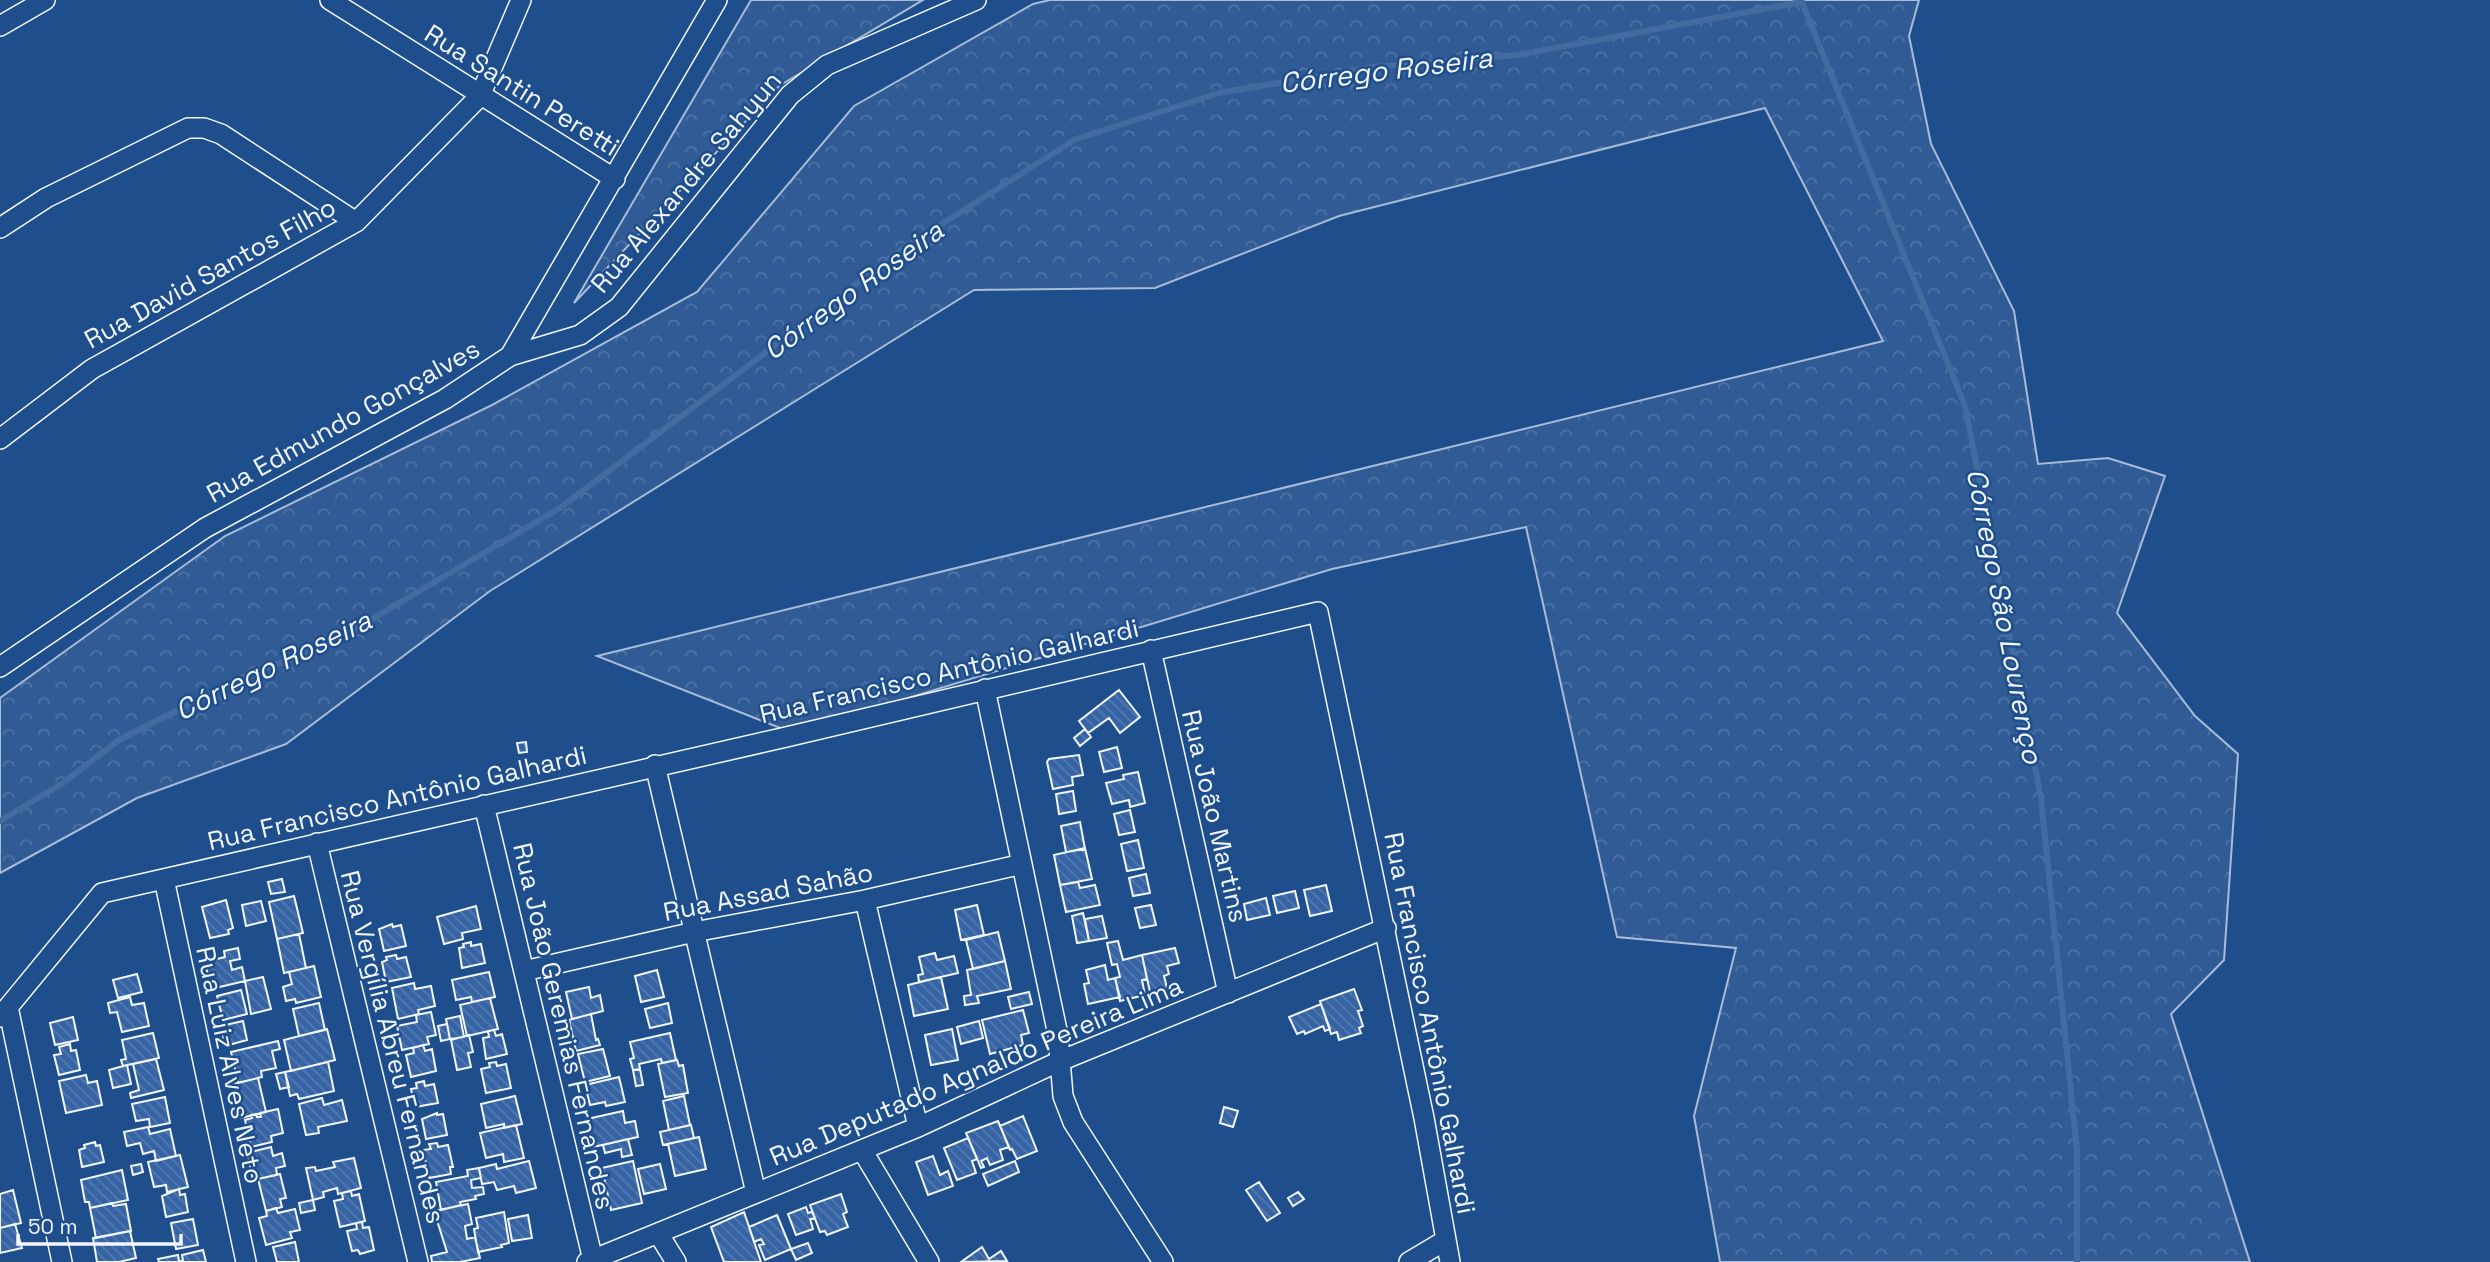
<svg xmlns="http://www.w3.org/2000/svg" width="2490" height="1262" font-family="'Space Grotesk',sans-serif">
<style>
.forest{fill:url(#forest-crowns);stroke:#a8bbd7;stroke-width:2}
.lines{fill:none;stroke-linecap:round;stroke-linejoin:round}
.stream{stroke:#446ba0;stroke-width:6}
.building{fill:url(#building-back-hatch);stroke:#f2f6ff;stroke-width:2}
.street-casing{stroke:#f2f6ff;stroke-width:22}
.street{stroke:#1f4e8c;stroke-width:19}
.labels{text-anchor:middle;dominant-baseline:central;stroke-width:5;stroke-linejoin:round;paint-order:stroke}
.street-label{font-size:26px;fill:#f2f6ff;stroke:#1f4e8c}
.water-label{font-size:28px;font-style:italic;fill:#f2f6ff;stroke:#1f4e8c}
</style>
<defs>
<pattern id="forest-crowns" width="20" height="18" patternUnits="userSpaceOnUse" patternTransform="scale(1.75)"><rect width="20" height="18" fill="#305b95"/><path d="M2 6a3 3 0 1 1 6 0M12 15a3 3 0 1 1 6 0" fill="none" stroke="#4e73a5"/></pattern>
<pattern id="building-back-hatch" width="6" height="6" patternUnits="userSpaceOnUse" patternTransform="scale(1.75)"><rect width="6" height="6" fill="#3563a3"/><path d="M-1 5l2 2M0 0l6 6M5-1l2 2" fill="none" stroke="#537ab1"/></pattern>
</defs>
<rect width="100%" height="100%" fill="#1f4e8c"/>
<!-- forest -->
<path class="forest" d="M751,0H923L779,86L574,303Z
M1050,0H1919L1909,36L1931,144L2014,311L2038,464L2108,458L2165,476L2117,613L2195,716L2238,754L2224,960L2171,1014L2250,1262H1720L1694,1116L1736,948L1617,937L1526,527L1332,569L793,733L597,656L1883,341L1765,108L1339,216L1155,288L974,290L490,591L286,744L137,798L0,873V698L225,536L492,405L697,292L854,106L1033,4Z"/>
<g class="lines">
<!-- stream -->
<path class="stream" d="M1801,0L1965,406L2041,798L2077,1151V1262
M0,821L63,783L119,740L249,674L321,649L560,508L901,250L1076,139L1219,93L1373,67L1517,55L1801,2"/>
</g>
<!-- building -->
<path class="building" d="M1119,690L1140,717L1120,733L1109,718L1088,733L1079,721Z
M1085,729L1091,737L1080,746L1074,738Z
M526,742L527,752L519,753L517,743Z
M1117,747L1122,768L1104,772L1099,752Z
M1079,755L1083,775L1072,777L1073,785L1053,789L1047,762L1049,759Z
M1138,772L1145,803L1130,807L1129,800L1112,804L1106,783L1124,779L1123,775Z
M1073,791L1076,811L1059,814L1056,794Z
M1130,810L1135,832L1119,835L1114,814Z
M1080,822L1085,849L1066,852L1061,826Z
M1138,840L1144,868L1127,871L1121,844Z
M1085,848L1092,879L1060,885L1054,855Z
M1146,874L1150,893L1133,896L1129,878Z
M282,879L285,892L271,894L268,882Z
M1078,882L1080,888L1095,885L1100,905L1066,912L1060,885Z
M1326,885L1332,911L1310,916L1304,890Z
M1295,891L1299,908L1277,913L1273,896Z
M294,896L303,933L277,939L269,902Z
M1266,898L1270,915L1247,920L1244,904Z
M226,900L233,928L228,930L229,934L210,938L202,907Z
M261,901L266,921L246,926L242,905Z
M977,905L984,935L961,940L955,910Z
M1151,905L1156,925L1140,928L1135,908Z
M476,906L481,929L462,933L463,939L444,944L437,917Z
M1083,913L1089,941L1077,943L1072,916Z
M1102,916L1107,938L1089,941L1085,919Z
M392,924L393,927L401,925L406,946L384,951L379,929Z
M998,932L1005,961L973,969L966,940Z
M299,934L306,968L284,973L277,939Z
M1118,941L1123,960L1142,955L1147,979L1142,980L1145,995L1120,1001L1115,978L1120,977L1117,964L1112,965L1107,943Z
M471,942V946L481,944L485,963L462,968L459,948L464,947L463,944Z
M238,948L240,959L230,961L232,970L242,967L245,981L211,989L205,962L225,957L224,951Z
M1175,948L1179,963L1167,966L1169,974L1164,976L1167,988L1150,992L1142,955Z
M935,953L937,960L954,956L958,973L919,982L918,975L923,974L919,957Z
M396,955L397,959L406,957L411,977L386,982L382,962L387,960L386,957Z
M1005,961L1011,989L977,996L979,1003L965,1005L964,996L971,995L967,970Z
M1105,965L1108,980L1115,978L1120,997L1088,1004L1084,984L1089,983L1086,970Z
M314,966L321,997L296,1003L295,999L286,1001L283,987L292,984L289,972Z
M657,970L664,997L641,1002L635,976Z
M489,972L495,997L472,1002L471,997L456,1000L452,980Z
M137,974L142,992L118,998L113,980Z
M263,977L271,1009L251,1014L245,981Z
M941,977L948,1009L914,1016L908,985Z
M414,983L415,989L431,986L435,1006L418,1010L419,1014L398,1019L392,988Z
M589,987L591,998L600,995L603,1011L572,1019L566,992Z
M1354,989L1362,1010L1358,1011L1363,1026L1359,1028L1361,1033L1339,1040L1337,1032L1331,1034L1320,1001Z
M241,990L247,1014L223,1020L217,996Z
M1029,992L1032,1004L1011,1009L1008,997Z
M130,997L132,1005L144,1003L149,1026L122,1032L117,1012L110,1013L108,1003Z
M490,998L498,1029L467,1036L460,1005Z
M319,1003L325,1030L299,1036L293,1009Z
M668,1003L672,1023L650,1028L645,1009Z
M1321,1004L1330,1029L1325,1031L1323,1026L1305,1034L1304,1031L1297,1034L1289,1017Z
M1023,1010L1029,1033L1021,1035L1023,1045L990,1054L982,1020Z
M431,1012L436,1035L427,1037L429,1044L402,1050L397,1026L417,1022L416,1015Z
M591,1014L596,1040L598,1039L600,1045L576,1051L569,1020Z
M460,1016L464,1037L450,1039L446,1019Z
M73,1017L78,1040L55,1045L50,1023Z
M243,1021L247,1040L225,1046L221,1026Z
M979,1021L983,1038L961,1044L957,1027Z
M447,1024L450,1039L441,1041L438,1026Z
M327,1029L335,1060L291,1071L284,1040Z
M952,1029L958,1060L931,1065L925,1035Z
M494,1030L496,1036L502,1034L507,1054L486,1059L483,1038L489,1037L488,1031Z
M153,1033L159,1058L123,1066L121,1060L126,1059L122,1040Z
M670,1033L676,1060L662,1063L661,1059L639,1064L640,1069L633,1070L630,1059L634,1058L630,1042Z
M469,1035L473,1052L468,1053L471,1067L457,1070L451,1040Z
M278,1041L280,1049L272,1051L276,1068L261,1071L262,1077L238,1083L231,1052Z
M70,1044L71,1051L76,1050L80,1070L59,1075L54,1055L61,1054L59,1047Z
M423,1045L425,1051L432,1049L436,1071L411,1077L406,1055L414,1053L413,1048Z
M603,1049L610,1076L585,1082L578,1054Z
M156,1059L164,1090L131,1098L130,1093L139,1090L133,1064Z
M677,1060L679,1066L683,1065L688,1093L665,1097L658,1064Z
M328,1062L334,1091L299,1099L297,1094L290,1096L285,1072Z
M496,1062L497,1066L506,1064L511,1088L486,1093L481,1069L490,1067L489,1063Z
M127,1065L131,1084L113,1088L109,1070Z
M640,1069L643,1085L636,1086L633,1070Z
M285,1072L289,1087L280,1089L276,1074Z
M86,1075L88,1083L97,1081L102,1105L66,1113L59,1081Z
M619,1077L625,1102L606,1106L605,1102L590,1105L585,1085Z
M258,1078L266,1112L241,1118L233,1084Z
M424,1081L425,1086L434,1084L438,1103L415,1107L411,1089L417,1088L416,1083Z
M515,1096L522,1124L504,1128V1124L486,1128L481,1104Z
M684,1096L690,1125L669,1130L663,1101Z
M165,1097L170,1123L150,1127L149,1119L136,1121L132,1104Z
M322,1098L324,1105L342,1100L347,1121L318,1127L319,1133L306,1135L299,1104Z
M1224,1107L1238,1111L1233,1127L1220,1123Z
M278,1109L283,1133L271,1136L272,1142L251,1147L245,1120L252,1118L251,1115L256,1114L257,1117H261L260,1113Z
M623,1111L625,1123L635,1121L638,1137L593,1147L587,1119Z
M437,1113V1115L443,1114L447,1135L426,1139L422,1119Z
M1023,1116L1037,1151L1017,1159L1012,1149L1010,1150L1000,1126Z
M998,1121L1009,1147L1000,1150L1003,1160L990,1165L987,1158L981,1161L984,1167L981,1168L966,1133Z
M516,1125L524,1158L504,1162L503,1154L486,1158L480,1133Z
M691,1125L694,1138L663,1145L660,1132Z
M148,1127L150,1134L170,1129L176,1156L156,1161L154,1151L143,1154L140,1143L127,1146L124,1132Z
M699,1137L706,1169L675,1176L668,1144Z
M968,1138L977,1159L972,1161L976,1173L957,1180L944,1148Z
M628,1139L632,1155L622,1157L621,1149L605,1153L603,1145Z
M95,1142L96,1146L100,1145L104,1162L82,1167L79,1150L85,1148L84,1145Z
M437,1143L438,1147L448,1145L453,1167H450L451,1174L429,1178L423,1150L431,1149L429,1144Z
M271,1147L273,1156L282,1153L285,1166L276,1168L277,1175L253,1180L247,1153Z
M180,1155L188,1187L167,1192L166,1185L154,1187L148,1162Z
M933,1156L940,1175L948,1171L953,1186L928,1195L916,1162Z
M354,1158L361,1188L338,1194L337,1188L323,1192L324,1197L313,1200L306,1168L315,1167L316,1171L335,1167L333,1162Z
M529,1161L536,1188L516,1193L514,1186L497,1190L494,1182L482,1184L479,1168L496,1164L497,1169Z
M633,1161L642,1203L611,1210L602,1168Z
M1015,1161L1019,1172L988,1186L983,1174Z
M141,1164L143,1172L133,1175L131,1166Z
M660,1164L666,1189L644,1194L638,1169Z
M479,1168L481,1178L471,1180L472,1188L483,1187L484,1194L475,1196L476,1199L460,1202L461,1205L441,1210L436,1182L468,1176L467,1170Z
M122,1170L128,1200L90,1208L89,1202H85L81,1180Z
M280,1174L286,1198L280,1199L282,1207L266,1211L258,1179Z
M1259,1182L1280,1213L1267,1221L1246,1190Z
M179,1189L180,1195L185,1194L188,1212L166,1217L162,1196Z
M13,1190L21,1223L0,1228V1194Z
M351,1191L352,1196L359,1194L365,1221L340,1227L334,1201L343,1199L342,1193Z
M1298,1192L1304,1199L1293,1206L1288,1198Z
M841,1194L847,1212L843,1214L848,1227L827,1235L825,1231L820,1232L810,1205Z
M313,1200L315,1210L301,1213L299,1203Z
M112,1203L113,1206L126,1204L131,1231L96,1238L90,1208Z
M468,1204L472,1224L465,1226L467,1239L475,1237L480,1258L460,1262H432L431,1256L447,1252L434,1211Z
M806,1207L808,1213L812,1212L815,1218L810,1219L813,1229L796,1235L788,1214Z
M276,1208L278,1213L295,1209L300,1230L290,1232L292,1238L266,1245L259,1218L267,1216L266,1211Z
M504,1212L509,1243L501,1245L502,1247L478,1252L474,1229L478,1228L476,1218Z
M744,1212L761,1262H724L711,1227Z
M528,1215L532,1238L512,1241L508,1219Z
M777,1215L791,1249L765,1260L759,1245L764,1244L761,1239L754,1242L749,1227Z
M193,1219L198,1245L176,1249L171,1223Z
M362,1222L363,1228L369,1227L374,1250L360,1254L358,1250L352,1251L347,1231L357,1229L356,1223Z
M15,1224L22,1248L0,1253V1228Z
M130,1231L136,1258L119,1262H97L93,1238Z
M295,1242L299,1262H277L273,1247Z
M808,1243L812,1253L796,1260L791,1249Z
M982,1247L989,1259L1001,1251L1007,1261L961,1262Z
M203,1250L206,1262H159L158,1259L178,1255L179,1261H183L182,1255Z"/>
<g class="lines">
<!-- street casing -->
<g class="street-casing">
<path id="street" d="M330,0L615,179
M0,26L45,0
M0,228L46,198L188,128H204L221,134L356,222
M510,356L580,335L619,307L790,95L827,65L976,0
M0,439L92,369L356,222L480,96L521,0
M1151,650L1228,993
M0,667L205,528L445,399L510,356L717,0
M985,689L1058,1035L1063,1096L1073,1122L1163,1262
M655,765L756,1193
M484,805L593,1260
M317,843L418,1262
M164,879L246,1262
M865,900L918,1127
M524,971L694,932L865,900L1022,864
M8,1007L62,1262
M0,1017L102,893L782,738L1318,612L1424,1118L1450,1262
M862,1150L929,1262
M658,1233L676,1262
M587,1262L918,1127L1060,1061L1386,928
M1409,1262L1446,1240"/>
</g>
<!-- street -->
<use href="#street" class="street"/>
</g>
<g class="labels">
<!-- street labels -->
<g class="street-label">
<text transform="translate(522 90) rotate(32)">Rua Santin Peretti</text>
<text transform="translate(686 182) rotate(-50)">Rua Alexandre Sahyun</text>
<text transform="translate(210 273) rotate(-29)">Rua David Santos Filho</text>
<text transform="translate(343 421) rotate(-29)">Rua Edmundo Gonçalves</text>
<text transform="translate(949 671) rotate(-13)">Rua Francisco Antônio Galhardi</text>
<text transform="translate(397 798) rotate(-13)">Rua Francisco Antônio Galhardi</text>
<text transform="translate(1215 816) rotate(77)">Rua João Martins</text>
<text transform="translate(768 892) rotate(-11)">Rua Assad Sahão</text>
<text transform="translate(1430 1023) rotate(79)">Rua Francisco Antônio Galhardi</text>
<text transform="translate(564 1026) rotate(77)">Rua João Geremias Fernandes</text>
<text transform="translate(393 1047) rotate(76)">Rua Vergília Abreu Fernandes</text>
<text transform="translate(230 1065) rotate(78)">Rua Luiz Alves Neto</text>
<text transform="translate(976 1071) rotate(-23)">Rua Deputado Agnaldo Pereira Lima</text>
</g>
<!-- water labels -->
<g class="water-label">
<text transform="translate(1386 70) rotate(-7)">Córrego Roseira</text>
<text transform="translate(853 290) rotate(-36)">Córrego Roseira</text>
<text transform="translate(2005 616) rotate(79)">Córrego São Lourenço</text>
<text transform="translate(273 665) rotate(-26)">Córrego Roseira</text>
</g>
</g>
<!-- scale -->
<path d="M18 1234v10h163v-10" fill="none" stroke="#f2f6ff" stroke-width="3.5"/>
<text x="28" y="1234" font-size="21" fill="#f2f6ff" stroke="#1f4e8c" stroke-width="5" paint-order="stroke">50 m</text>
</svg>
